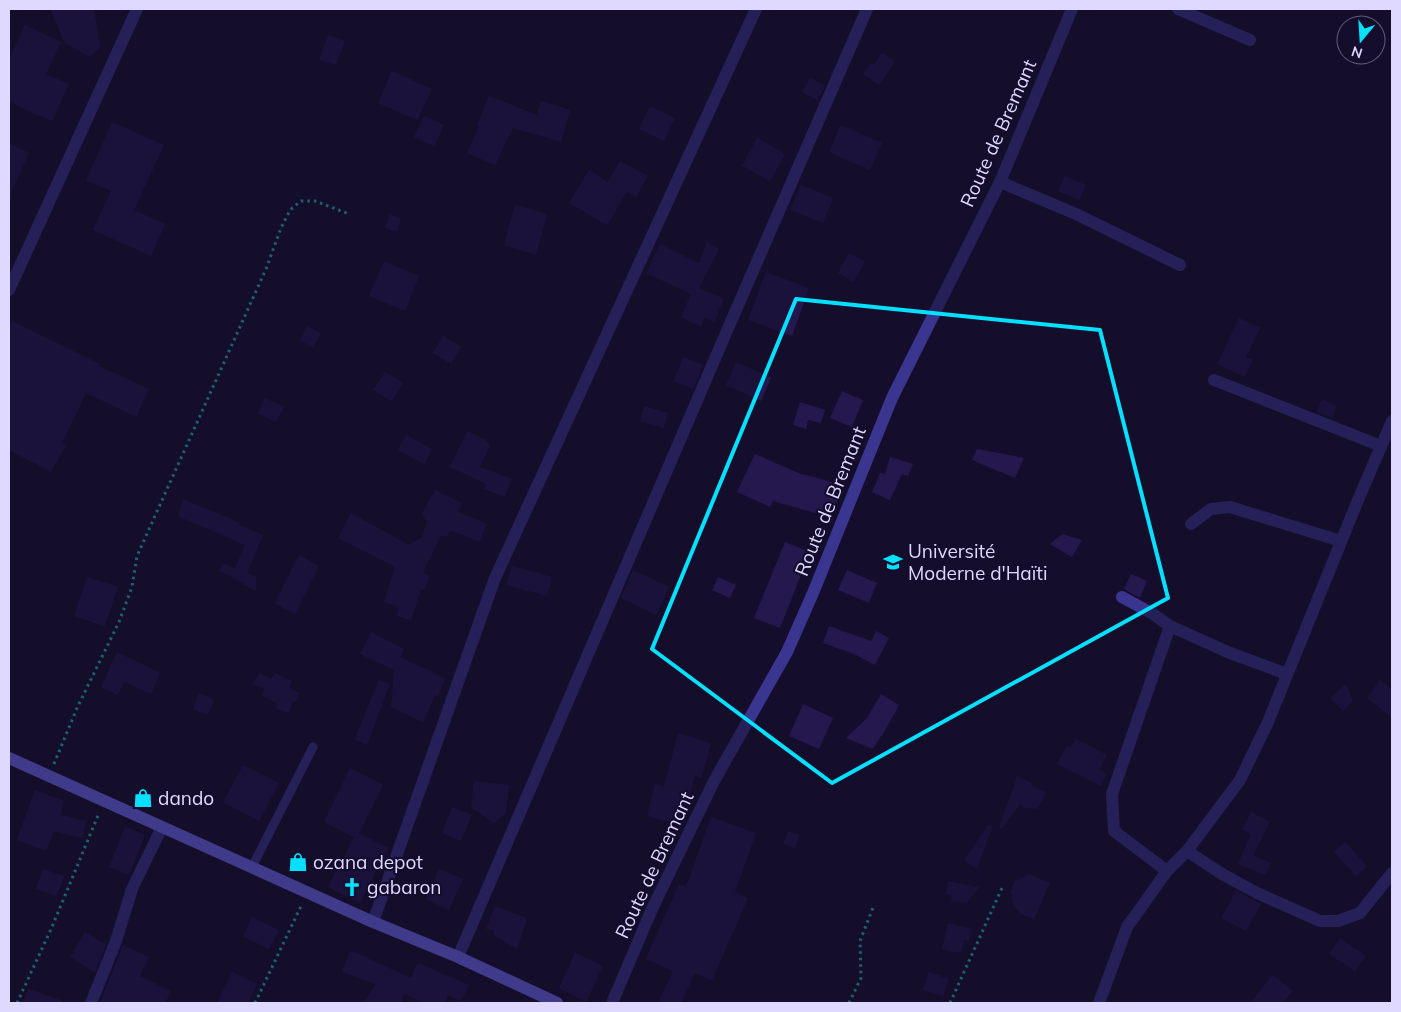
<svg xmlns="http://www.w3.org/2000/svg" width="1401" height="1012" font-family="Mulish,sans-serif">
<style>
.building{fill:#25184f}
.lines{fill:none;stroke-linecap:round;stroke-linejoin:round}
.path{stroke:#24c8c2;stroke-width:3;stroke-dasharray:2.5 4;stroke-linecap:butt}
.service{stroke:#3a358f;stroke-width:9}
.minor{stroke:#3a358f;stroke-width:12}
.secondary{stroke:#7770ff;stroke-width:12}
.marked{fill:none;stroke:#05e0ff;stroke-width:4;stroke-linejoin:round}
.labels{text-anchor:middle;dominant-baseline:central;stroke-width:4.5;stroke-linejoin:round;paint-order:stroke}
.street-label{font-size:19px;fill:#dfd9ff;stroke:#140e2c}
.poi-label{font-size:19px;fill:#dfd9ff;stroke:#140e2c;text-anchor:start}
</style>
<rect width="100%" height="100%" fill="#140e2c"/>
<!-- building -->
<path class="building" d="M50,9H94L100,47L90,57L65,43Z
M25,25L61,42L46,74L69,84L52,121L9,102V60Z
M328,35L345,41L336,65L319,60Z
M882,53L895,62L879,85L863,74L871,63L874,65Z
M392,71L432,89L417,120L378,103Z
M810,78L825,86L817,100L802,92Z
M489,96L537,115L541,101L570,110L561,142L513,128L495,165L467,153L479,126L477,125Z
M650,106L675,118L664,141L639,129Z
M424,116L444,125L434,146L414,137Z
M112,122L164,145L134,210L165,224L151,256L93,230L111,191L86,180Z
M841,125L882,143L870,170L829,152Z
M757,138L785,154L770,181L742,166Z
M9,143L29,153L9,197Z
M620,161L648,176L636,197L627,192L607,225L569,203L589,170L608,182Z
M1065,176L1086,185L1079,200L1058,191Z
M801,185L833,198L823,223L790,210Z
M515,205L547,214L536,255L504,245Z
M390,214L401,219L397,232L385,228Z
M707,242L719,249L699,288L724,299L714,322L705,317L701,326L681,317L691,294L646,273L660,244L699,263Z
M849,253L865,262L854,282L838,273Z
M384,261L419,276L405,311L369,296Z
M766,272L809,288L792,336L748,320Z
M1239,318L1260,328L1246,357L1253,360L1245,377L1217,364Z
M12,321L100,364L99,366L149,389L136,417L86,393L62,443L66,445L51,472L9,450V328Z
M308,326L321,334L313,348L300,340Z
M443,336L461,347L451,364L433,353Z
M683,357L703,365L693,389L674,381Z
M736,362L771,378L761,401L726,385Z
M385,372L403,383L392,401L373,390Z
M842,391L863,400L852,427L830,418Z
M265,398L284,407L276,422L258,413Z
M1322,399L1337,406L1332,418L1317,412Z
M800,402L825,410L821,423L808,420L806,429L793,425Z
M644,406L668,413L664,428L640,421Z
M467,431L484,439L490,445L480,467L512,479L505,497L484,489L486,484L450,467Z
M406,435L432,449L424,464L398,450Z
M977,449L1024,458L1015,478L972,460Z
M755,454L803,475V474L842,485L832,518L773,501L770,507L737,492Z
M890,457L913,464L908,476L902,474L890,500L872,492L880,473L885,474Z
M435,490L462,503L458,512L487,524L479,542L450,530L447,537L441,535L423,573L430,576L424,590L421,589L411,620L397,616L399,607L384,602L395,567L338,538L351,513L409,545L422,537L427,522L422,514Z
M183,499L240,523L239,525L263,535L247,573L256,577V591L219,570L223,564L235,568L245,545L178,516Z
M1062,534L1082,540L1072,557L1050,544Z
M785,542L810,552L780,628L754,618Z
M299,555L319,566L295,614L275,603Z
M512,566L552,577L547,596L506,585Z
M633,570L669,587L656,615L621,598Z
M847,570L877,583L869,603L838,590Z
M1131,574L1147,581L1140,598L1124,589Z
M87,577L118,587L105,626L74,616Z
M718,577L736,585L730,598L712,590Z
M829,626L871,641L876,631L889,638L875,665L854,654L823,643Z
M371,632L404,649L400,657L445,678L438,696L435,695L423,722L391,707L394,670L360,654Z
M117,652L160,673L151,694L124,682L118,695L101,687Z
M259,673L271,679L275,673L292,681L289,688L299,693L295,702L293,701L288,713L276,708L277,703L262,696L265,689L253,684Z
M379,680L390,684L367,745L355,739Z
M1380,680L1392,689V718L1367,698Z
M1346,684L1353,701L1343,711L1330,698Z
M199,693L214,700L208,715L193,709Z
M881,694L899,705L882,736H881L873,749L846,738L867,718Z
M803,704L833,718L819,749L789,736Z
M678,733L711,743L701,778L695,776L681,825L647,816L655,784L664,787Z
M1076,739L1107,755L1099,770L1107,774L1101,786L1057,764L1067,746L1071,748Z
M243,765L279,783L259,821L223,802Z
M350,768L383,785L359,833L388,848L360,903L328,887L354,837L324,822Z
M1017,777L1031,782V785L1046,793L1037,809L1025,808L1020,804L1002,829L999,827Z
M474,781L509,785L506,813L494,823L471,807Z
M35,790L64,801L60,815L86,821L82,838L54,831L46,851L17,840Z
M452,807L472,815L461,841L442,833Z
M1251,812L1270,822L1253,855L1271,863L1265,875L1238,864L1251,834L1242,829Z
M711,817L756,833L735,892L748,898L712,980L695,973L681,1003H658L673,971L646,959L679,884L686,887Z
M988,825L992,827L977,869L964,860Z
M125,827L145,835L129,875L109,867Z
M788,831L799,835L795,848L783,844Z
M1345,842L1367,866L1356,876L1334,852Z
M43,869L64,876L57,896L36,889Z
M439,869L463,879L449,910L426,899Z
M1029,874L1050,883L1034,919L1019,913V910L1014,908L1012,895L1010,893L1015,881Z
M948,881L962,884L979,887L967,903L951,901L952,895L946,894Z
M1236,891L1261,904L1246,931L1221,918Z
M495,906L527,918L517,949L495,936L493,930L486,929Z
M252,917L279,930L269,949L243,936Z
M948,923L972,929L969,941L964,940L961,953L942,949Z
M85,932L106,945L95,972L70,957Z
M1340,938L1366,956L1355,971L1329,954Z
M123,945L149,957L140,976L171,991L165,1003H100Z
M350,951L368,957L367,958L411,978L418,963L469,985L461,1001L448,995L444,1003H425L404,994L401,1003H363L376,984L342,972Z
M575,953L603,966L586,1002L559,988Z
M232,972L257,984L248,1003H217Z
M929,972L949,979L943,996L923,990Z
M1273,975L1293,991L1282,1003H1250Z
M28,989L63,1001V1003H23Z"/>
<g class="lines">
<!-- path -->
<path class="path" d="M54,764L77,708L119,622L132,587L137,556L266,269L281,228L290,210L301,201H315L349,214
M17,1003L52,927L99,813
M255,1003L302,904
M849,1003L861,978L860,941L874,905
M950,1003L1002,888"/>
<!-- service -->
<path class="service" d="M252,867L313,747"/>
<!-- minor -->
<path class="minor" d="M1178,9L1250,40
M1000,182L1076,214L1180,265
M9,290L137,9
M1214,380L1381,446
M1191,524L1211,509L1230,507L1341,541
M1122,597L1153,614L1170,626L1112,794L1114,831L1167,871
M1170,626L1230,653L1287,674
M1187,851L1222,874L1257,893L1320,921H1338L1360,913L1392,873
M373,922L495,578L756,9
M458,957L726,333L867,9
M91,1003L116,941L132,889L162,827
M612,1003L652,909L714,781L787,652L813,593L892,398L1000,182L1072,9
M1099,1003L1127,927L1167,871L1187,851L1240,780L1268,722L1358,500L1392,421"/>
<!-- secondary -->
<path class="secondary" d="M9,758L373,922L458,957L557,1003"/>
</g>
<!-- marked area -->
<path d="M0 0H1401V1012H0ZM796,299L1100,330L1168,598L832,783L652,649Z" fill="#140e2c" fill-opacity=".55" fill-rule="evenodd"/>
<path class="marked" d="M796,299L1100,330L1168,598L832,783L652,649Z"/>
<!-- icons -->
<defs>
<g id="university-bare" transform="scale(1.5)"><path d="M0-5L7-2L0 1L-7-2ZM-4 1L0 2.5L4 1V4Q0 6-4 4Z" fill="#05e0ff" stroke="#140e2c" stroke-width="2.5" paint-order="stroke"/></g>
<g id="shop-bare" transform="scale(1.5)"><path d="M-5-2.5h2.3a2.7 3.5 0 0 1 5.4 0H5L5.5 6h-11ZM-1.5-2.5h3a1.5 2.3 0 0 0-3 0Z" fill="#05e0ff" stroke="#140e2c" stroke-width="2.5" paint-order="stroke"/></g>
<g id="church-bare" transform="scale(1.5)"><path d="M-1.2-6h2.4v3.5h3.3v2.4h-3.3V6h-2.4V-.1h-3.3v-2.4h3.3Z" fill="#05e0ff" stroke="#140e2c" stroke-width="2.5" paint-order="stroke"/></g>
</defs>
<g fill-rule="evenodd">
<use href="#university-bare" x="893" y="562"/>
<use href="#shop-bare" x="143" y="798"/>
<use href="#shop-bare" x="298" y="862"/>
<use href="#church-bare" x="352" y="887"/>
</g>
<g class="labels">
<!-- street labels -->
<g class="street-label">
<text transform="translate(998 133) rotate(-66)">Route de Bremant</text>
<text transform="translate(830 501) rotate(-68)">Route de Bremant</text>
<text transform="translate(654 865) rotate(-65)">Route de Bremant</text>
</g>
<!-- poi labels -->
<g class="poi-label">
<text x="908" y="551">Université<tspan x="908" dy="22">Moderne d'Haïti</tspan></text>
<text x="158" y="798">dando</text>
<text x="313" y="862">ozana depot</text>
<text x="367" y="887">gabaron</text>
</g>
</g>
<!-- border -->
<rect width="1401" height="1012" fill="none" stroke="#dfd9ff" stroke-width="20"/>
<!-- north arrow -->
<g transform="translate(1361 40) rotate(198)"><circle r="24" fill="#140e2c" stroke="#655f80"/>
<path d="M0-4L9 19L0 12L-9 19Z" fill="#05e0ff"/>
<text y="-8" font-size="14" font-weight="bold" text-anchor="middle" fill="#dfd9ff">N</text>
</g>
</svg>
